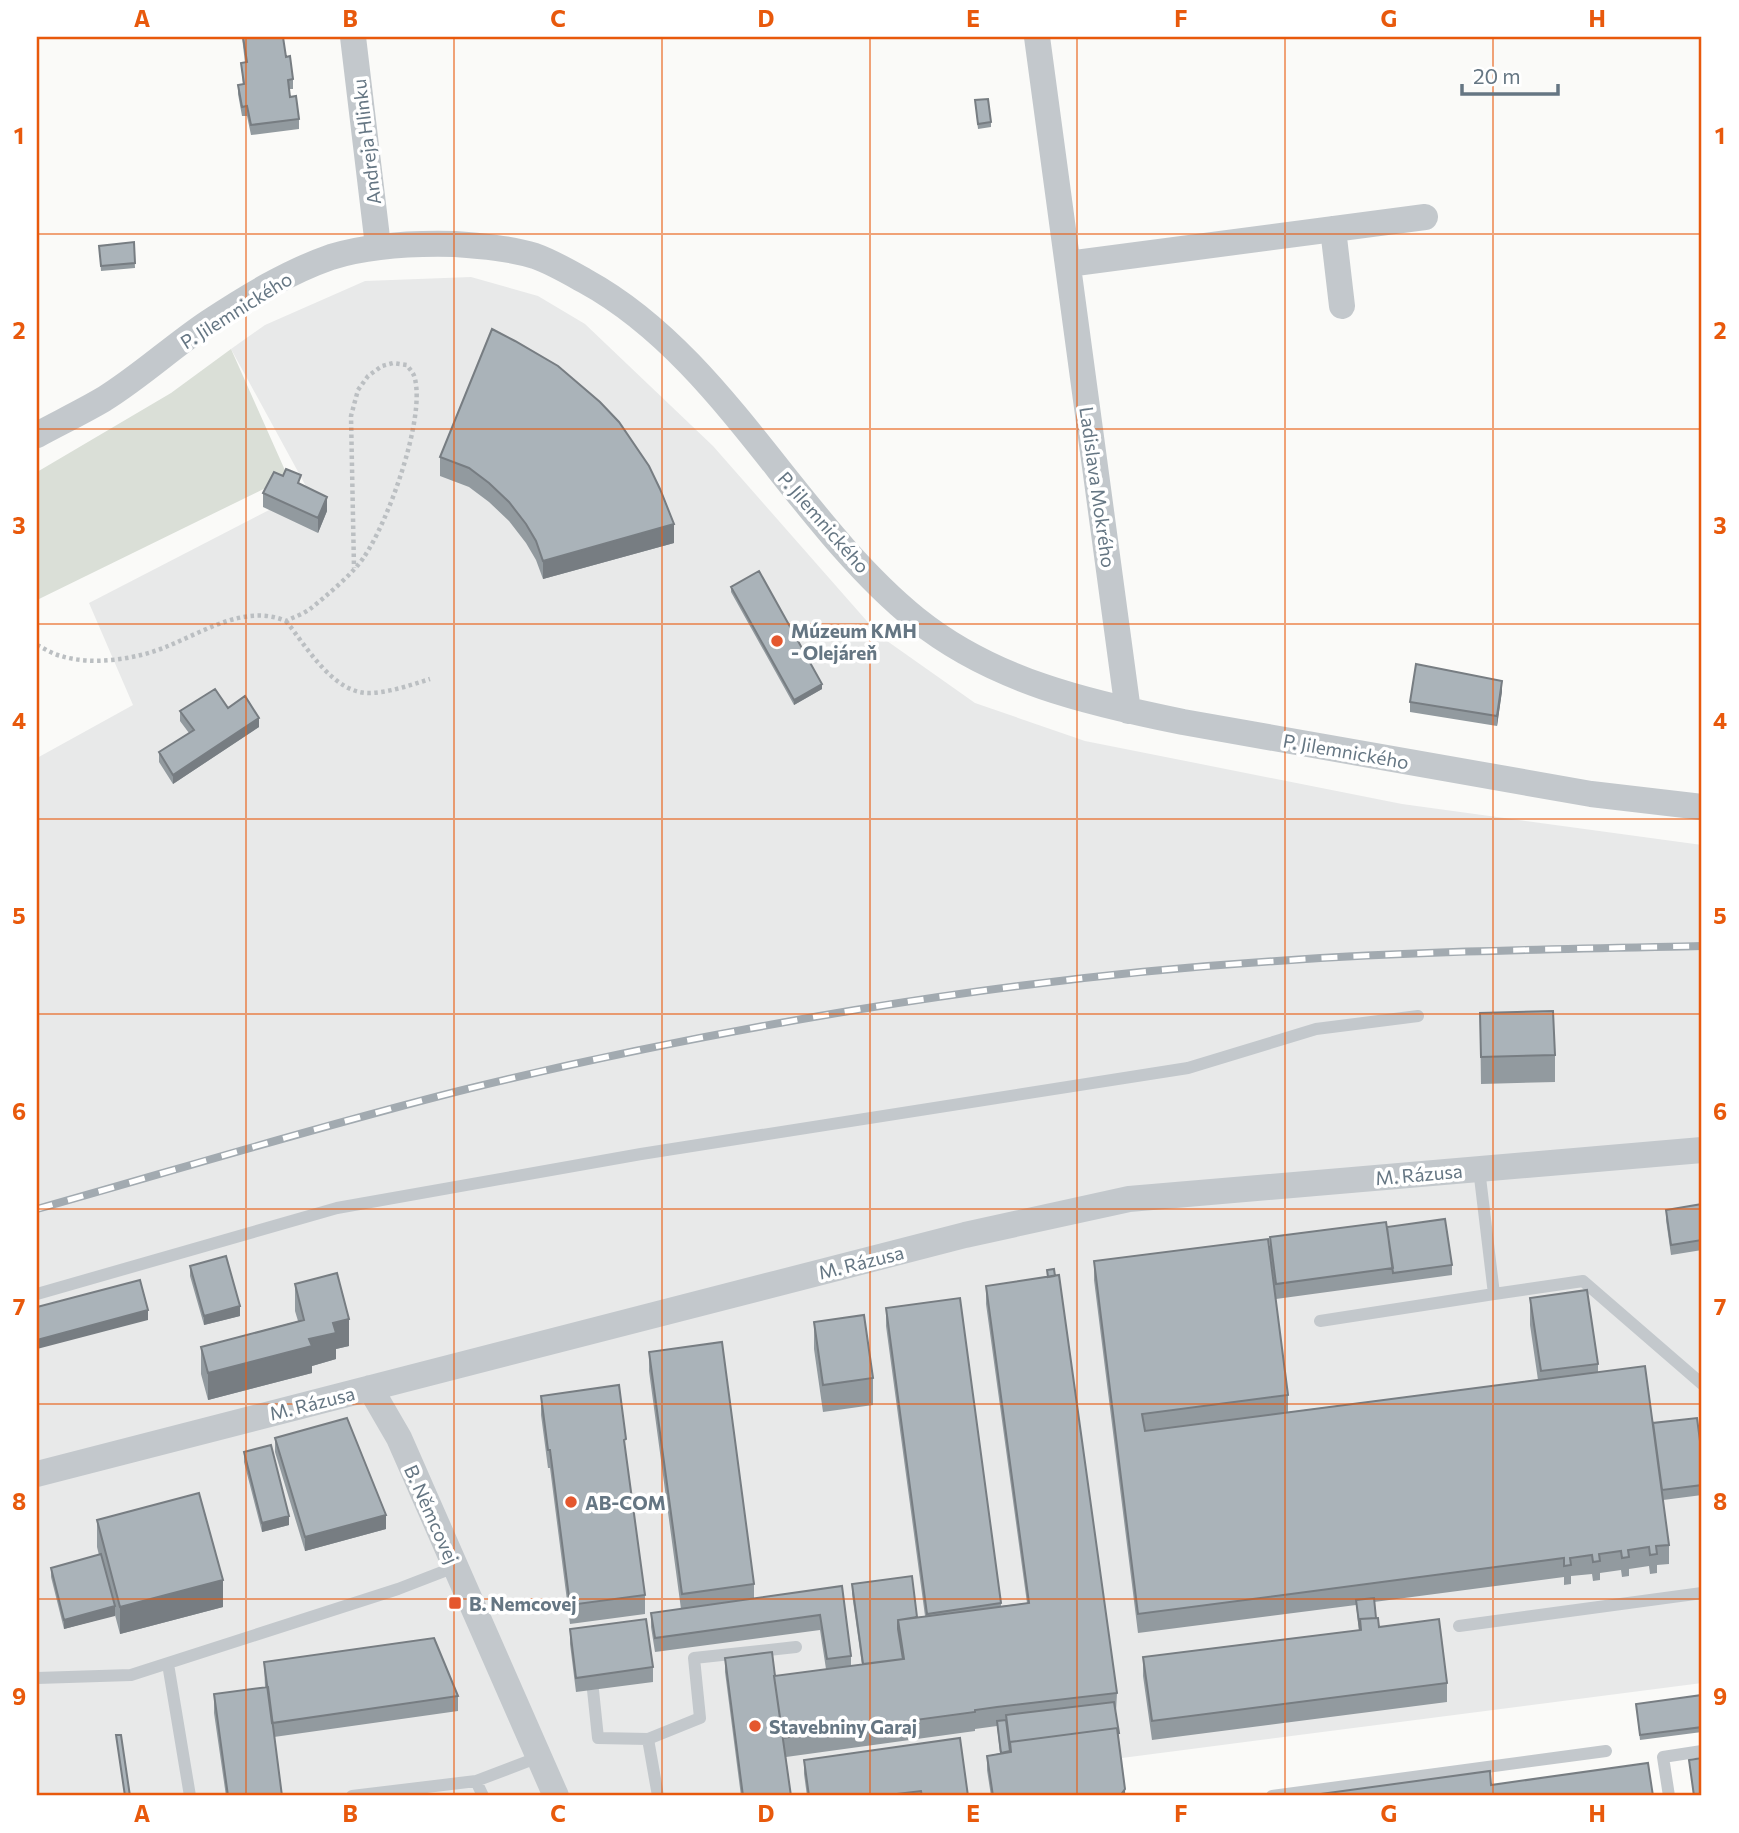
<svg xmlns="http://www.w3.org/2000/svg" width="1739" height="1833" font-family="Commissioner,sans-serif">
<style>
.built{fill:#e8e9e9}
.green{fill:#dadfd7}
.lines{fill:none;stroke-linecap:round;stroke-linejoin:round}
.path{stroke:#bbbfc2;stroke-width:4.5;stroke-dasharray:3.5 3.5;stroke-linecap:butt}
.lane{stroke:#c3c8cc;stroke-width:12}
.street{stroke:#c3c8cc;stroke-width:26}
.rail-casing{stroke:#a2aab0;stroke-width:8}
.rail{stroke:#fff;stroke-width:5;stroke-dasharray:16;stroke-linecap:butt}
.wall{fill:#929a9f}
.shaded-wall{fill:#777d82}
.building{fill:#aab3b9;stroke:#777d82;stroke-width:2}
.grid{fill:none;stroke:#e8590c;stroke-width:2;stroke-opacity:0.55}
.poi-dot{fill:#e4572e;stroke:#fff;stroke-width:2.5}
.labels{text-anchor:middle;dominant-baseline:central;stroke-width:7;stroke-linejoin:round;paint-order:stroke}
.street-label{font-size:19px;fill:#657683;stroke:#fff}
.poi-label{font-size:19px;font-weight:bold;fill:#657683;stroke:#fff;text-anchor:start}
.neatline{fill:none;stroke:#e8590c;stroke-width:2.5}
.grid-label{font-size:23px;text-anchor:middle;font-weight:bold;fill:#e8590c}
</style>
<rect width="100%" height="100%" fill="#fafaf8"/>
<!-- built -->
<path class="built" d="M471,277L538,296L585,324L713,446L880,636L975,703L1085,741L1402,804L1702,845V1683L1122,1758L1126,1796H37V758L133,705L89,603L308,490L231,349L265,325L365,281Z"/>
<!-- green -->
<path class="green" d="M231,349L288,477L37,600V472L171,393Z"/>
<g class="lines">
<!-- path -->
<path class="path" d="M286,621C306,646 334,695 371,693C391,692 411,685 430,679
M37,645C45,649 53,654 61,656C93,666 138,659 168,646C205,631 246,604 286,621C294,617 303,614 310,609C325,597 354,573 364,557C388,522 425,420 415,379C414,373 410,370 407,365L393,363L382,366L368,376L358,390L351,416L354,568"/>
<!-- lane -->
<path class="lane" d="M1479,1169L1494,1294L1583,1281L1702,1384
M37,1294L337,1208L641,1154L1188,1068L1316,1029L1418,1016
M1320,1321L1494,1294
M1459,1626L1702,1593
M168,1664L190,1796
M37,1678L131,1675L398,1589L455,1567
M593,1690L598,1738L648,1739L700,1718L694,1658L796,1647
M648,1739L658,1796
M476,1781L483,1796
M352,1796L476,1781L539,1757
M1272,1796L1606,1751
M1669,1796L1663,1757L1702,1751"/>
<!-- street -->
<path class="street" d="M353,37L378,246
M1037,37L1128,711
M1333,229L1342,306
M1068,264L1425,217
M37,435C59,423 82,412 104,399C141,376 173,346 209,322C247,297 288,272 331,257C370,245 413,243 454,244C481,246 509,248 535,256C552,262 569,272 585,281C722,356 795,521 916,619C993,681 1089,703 1183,722L1591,794L1702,807
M370,1388L399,1438L556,1796
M37,1474L965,1235L1129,1199L1702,1150"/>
<!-- rail casing -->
<g class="rail-casing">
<path id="rail" d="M37,1209C179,1169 320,1126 463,1090C592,1058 723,1032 855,1010C994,987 1136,970 1277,961C1419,951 1560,949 1702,946"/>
</g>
<!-- rail -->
<use href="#rail" class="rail"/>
</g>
<!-- wall -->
<path class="wall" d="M242,37L286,57L293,79V89H289L290,97L299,119V129L251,135L247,116H242L238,94V85L243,84L241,63H245Z
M975,100L991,122V127L978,129Z
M134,242L135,268L101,271L99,246Z
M440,457L674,543L543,579L536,560L526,543L509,521L489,502L469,487L440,476Z
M263,493L327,511L318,533L263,507Z
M731,587L822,689L794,705L731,592Z
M1502,691L1497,726L1410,712V702Z
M228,708L259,727L173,784L159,762V752L189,733L180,721V711Z
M1480,1013L1555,1055V1082L1481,1084Z
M1702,1204V1250L1671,1255L1666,1220V1210Z
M1387,1227L1452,1265V1275L1276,1299L1270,1251V1237Z
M1094,1261L1288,1395V1412L1538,1380L1530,1325V1298L1598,1364V1372L1653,1423L1702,1456V1495L1663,1500L1669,1545V1564L1657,1565V1573L1650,1574L1649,1566L1629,1569V1576L1622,1577L1621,1570L1600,1573V1580L1593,1581L1592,1574L1571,1576V1584L1564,1585V1577L1374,1602L1376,1618L1379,1627L1447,1683V1702L1152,1740L1143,1676V1657L1359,1630L1356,1605L1138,1633L1094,1280Z
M190,1266L240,1316L204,1325L190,1276Z
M1047,1270L1117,1693L1116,1712L1125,1796H991L987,1770V1756L1000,1753L997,1726L975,1729V1731L786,1757L791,1796H741L725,1672V1658L775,1676L826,1669L820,1630L655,1652L651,1627V1613L681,1609L649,1371V1352L754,1584V1599L842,1586L851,1656V1666L862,1665L852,1594V1584L917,1617L925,1616L886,1326V1308L1001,1603V1606L1027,1603L986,1304V1286L1047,1277Z
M295,1284L349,1346L336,1349V1359L312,1366V1373L208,1400L201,1374V1347L298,1321L295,1311Z
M814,1322L873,1378V1405L823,1412L814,1349Z
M541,1396L645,1595V1614L570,1624L550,1468H548L541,1415Z
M275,1438L386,1529L305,1551L275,1452Z
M244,1452L289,1525L262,1532L244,1462Z
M97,1520L223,1607L120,1634L115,1615L64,1629L51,1577V1568L99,1555L97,1547Z
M570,1629L653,1667V1682L576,1692L570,1644Z
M264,1662L458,1696V1711L274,1737L282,1796H226L214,1713V1694L265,1687Z
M1702,1695V1732L1640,1740L1636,1704Z
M804,1760L968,1796H807L804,1774Z"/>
<!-- shaded-wall -->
<path class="shaded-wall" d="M327,497V511L318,533V518Z
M674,524V543L543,579V561Z
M1502,681V691L1497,726V716Z
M822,684V689L794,705V700Z
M259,718V727L173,784V775Z
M240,1306V1316L204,1325V1316Z
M148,1310V1320L37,1349V1340Z
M349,1319V1346L336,1349V1359L312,1366V1373L208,1400V1373L309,1339L333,1323Z
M386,1515V1529L305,1551V1537Z
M289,1516V1525L262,1532V1523Z
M223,1580V1607L120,1634V1607Z
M115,1606V1616L64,1629V1620Z
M1125,1789V1796H1120Z"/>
<!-- building -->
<path class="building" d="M243,37H283L286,57L290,56L293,79L288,80L290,97L296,96L299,119L251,125L247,106L242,107L238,85L244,84L241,63L247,62Z
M988,99L991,122L978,124L975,100Z
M134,242L135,263L101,266L99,246Z
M492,329L515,341L558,366L600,402L619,422L649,466L660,489L674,524L543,561L536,541L526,524L509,502L489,483L469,468L440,457Z
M286,469L301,475L298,483L327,497L318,518L263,493L274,472L283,476Z
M759,571L822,684L794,700L731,587Z
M1416,664L1502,681L1497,716L1410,702Z
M215,689L228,708L245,696L259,718L173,775L159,752L194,730L180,711Z
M1553,1011L1555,1055L1481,1057L1480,1013Z
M1702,1204V1240L1671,1245L1666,1210Z
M1445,1219L1452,1265L1393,1273L1387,1227Z
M1386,1222L1393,1268L1276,1284L1270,1237Z
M1268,1239L1288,1395L1142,1414L1145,1431L1645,1366L1669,1545L1656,1546L1657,1554L1650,1555L1649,1547L1628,1550L1629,1557L1622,1558L1621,1551L1599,1554L1600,1561L1593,1562L1592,1555L1570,1558L1571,1565L1564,1566V1558L1138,1614L1094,1261Z
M226,1256L240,1306L204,1316L190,1266Z
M1054,1269L1055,1276L1048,1277L1047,1270Z
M337,1273L349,1319L333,1323L336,1333L309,1339L312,1346L208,1373L201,1347L304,1320L295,1284Z
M1059,1275L1117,1693L997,1707L975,1710V1712L783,1738L774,1676L904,1659L898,1620L1029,1603L986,1286Z
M140,1280L148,1310L37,1340V1307Z
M1587,1290L1598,1364L1541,1371L1530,1298Z
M960,1298L1001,1603L927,1614L886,1308Z
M864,1315L873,1378L823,1385L814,1322Z
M722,1342L754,1584L682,1594L649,1352Z
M619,1385L626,1439L624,1440L645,1595L570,1605L550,1450H548L541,1396Z
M347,1418L386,1515L305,1537L275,1438Z
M1697,1418L1702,1456V1485L1662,1490L1653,1423Z
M271,1445L289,1516L262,1523L244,1452Z
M199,1493L223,1580L120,1607L97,1520Z
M101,1554L115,1606L64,1620L51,1568Z
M912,1576L917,1617L898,1620V1629L903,1659L863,1664L852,1584Z
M842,1586L851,1656L827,1659L820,1615L655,1638L651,1613Z
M1374,1598L1376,1618L1360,1619V1630L1356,1600Z
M1378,1618L1379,1627L1439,1619L1447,1683L1152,1721L1143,1657L1361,1630L1360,1619Z
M646,1619L653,1667L576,1678L570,1629Z
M434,1638L458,1696L272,1723L264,1662Z
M772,1652L775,1676H774L791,1796H743L725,1658Z
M268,1687L282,1796H228L214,1694Z
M1702,1695V1727L1640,1735L1636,1704Z
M1114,1702L1119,1733H1118L1117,1728L1010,1742V1746L1006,1715Z
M1006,1720L1010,1751L1001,1753L997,1721Z
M1117,1728L1125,1789L1120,1796H993L987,1756L1011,1752L1010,1742Z
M116,1735H121L130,1796H125Z
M960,1738L968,1796H922L921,1791L880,1796H809L804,1760Z
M1702,1758V1796H1694L1689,1760Z
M1648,1763L1653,1796H1306L1490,1771L1491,1785Z"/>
<!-- grid -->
<path class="grid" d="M246,37V1796M454,37V1796M662,37V1796M870,37V1796M1077,37V1796M1285,37V1796M1493,37V1796M37,234H1702M37,429H1702M37,624H1702M37,819H1702M37,1014H1702M37,1209H1702M37,1404H1702M37,1599H1702"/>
<!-- markers -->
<g class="poi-dot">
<circle cx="777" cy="641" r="7"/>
<circle cx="571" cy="1502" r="7"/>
<rect x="448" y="1596" width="14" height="14" rx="3.5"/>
<circle cx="755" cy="1726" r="7"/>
</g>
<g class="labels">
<!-- street labels -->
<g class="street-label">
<text transform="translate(366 142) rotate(-97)">Andreja Hlinku</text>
<text transform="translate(236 310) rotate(-32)">P. Jilemnického</text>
<text transform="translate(1098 487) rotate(82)">Ladislava Mokrého</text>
<text transform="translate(824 522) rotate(49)">P. Jilemnického</text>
<text transform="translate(1346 751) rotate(10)">P. Jilemnického</text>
<text transform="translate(1419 1174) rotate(-5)">M. Rázusa</text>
<text transform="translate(861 1262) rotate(-14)">M. Rázusa</text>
<text transform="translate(312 1403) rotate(-14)">M. Rázusa</text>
<text transform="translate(432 1514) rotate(66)">B. Němcovej</text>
</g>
<!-- poi labels -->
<g class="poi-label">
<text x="791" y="630">Múzeum KMH<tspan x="791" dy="22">- Olejáreň</tspan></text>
<text x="585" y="1502">AB-COM</text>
<text x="469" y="1603">B. Nemcovej</text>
<text x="769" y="1726">Stavebniny Garaj</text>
</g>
</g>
<!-- border -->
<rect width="1739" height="1833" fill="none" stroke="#ffffff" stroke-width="77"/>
<!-- scale -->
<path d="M1462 84v10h96v-10" fill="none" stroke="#657683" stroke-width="3.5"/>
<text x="1473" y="84" font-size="21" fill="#657683" stroke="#ffffff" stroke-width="5" paint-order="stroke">20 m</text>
<rect x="38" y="38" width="1662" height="1756" class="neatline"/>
<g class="grid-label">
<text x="142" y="27">A</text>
<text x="350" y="27">B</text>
<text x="558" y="27">C</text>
<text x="766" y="27">D</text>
<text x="973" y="27">E</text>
<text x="1181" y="27">F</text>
<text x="1389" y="27">G</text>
<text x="1597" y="27">H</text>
<text x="19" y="144">1</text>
<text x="1720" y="144">1</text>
<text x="19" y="339">2</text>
<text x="1720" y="339">2</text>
<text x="19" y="534">3</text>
<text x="1720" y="534">3</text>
<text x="19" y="729">4</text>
<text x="1720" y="729">4</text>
<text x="19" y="924">5</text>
<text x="1720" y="924">5</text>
<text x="19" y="1120">6</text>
<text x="1720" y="1120">6</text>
<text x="19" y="1315">7</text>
<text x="1720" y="1315">7</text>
<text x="19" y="1510">8</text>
<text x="1720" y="1510">8</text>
<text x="19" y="1705">9</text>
<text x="1720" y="1705">9</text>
<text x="142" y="1822">A</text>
<text x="350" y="1822">B</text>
<text x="558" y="1822">C</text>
<text x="766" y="1822">D</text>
<text x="973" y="1822">E</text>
<text x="1181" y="1822">F</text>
<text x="1389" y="1822">G</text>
<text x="1597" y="1822">H</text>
</g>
</svg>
